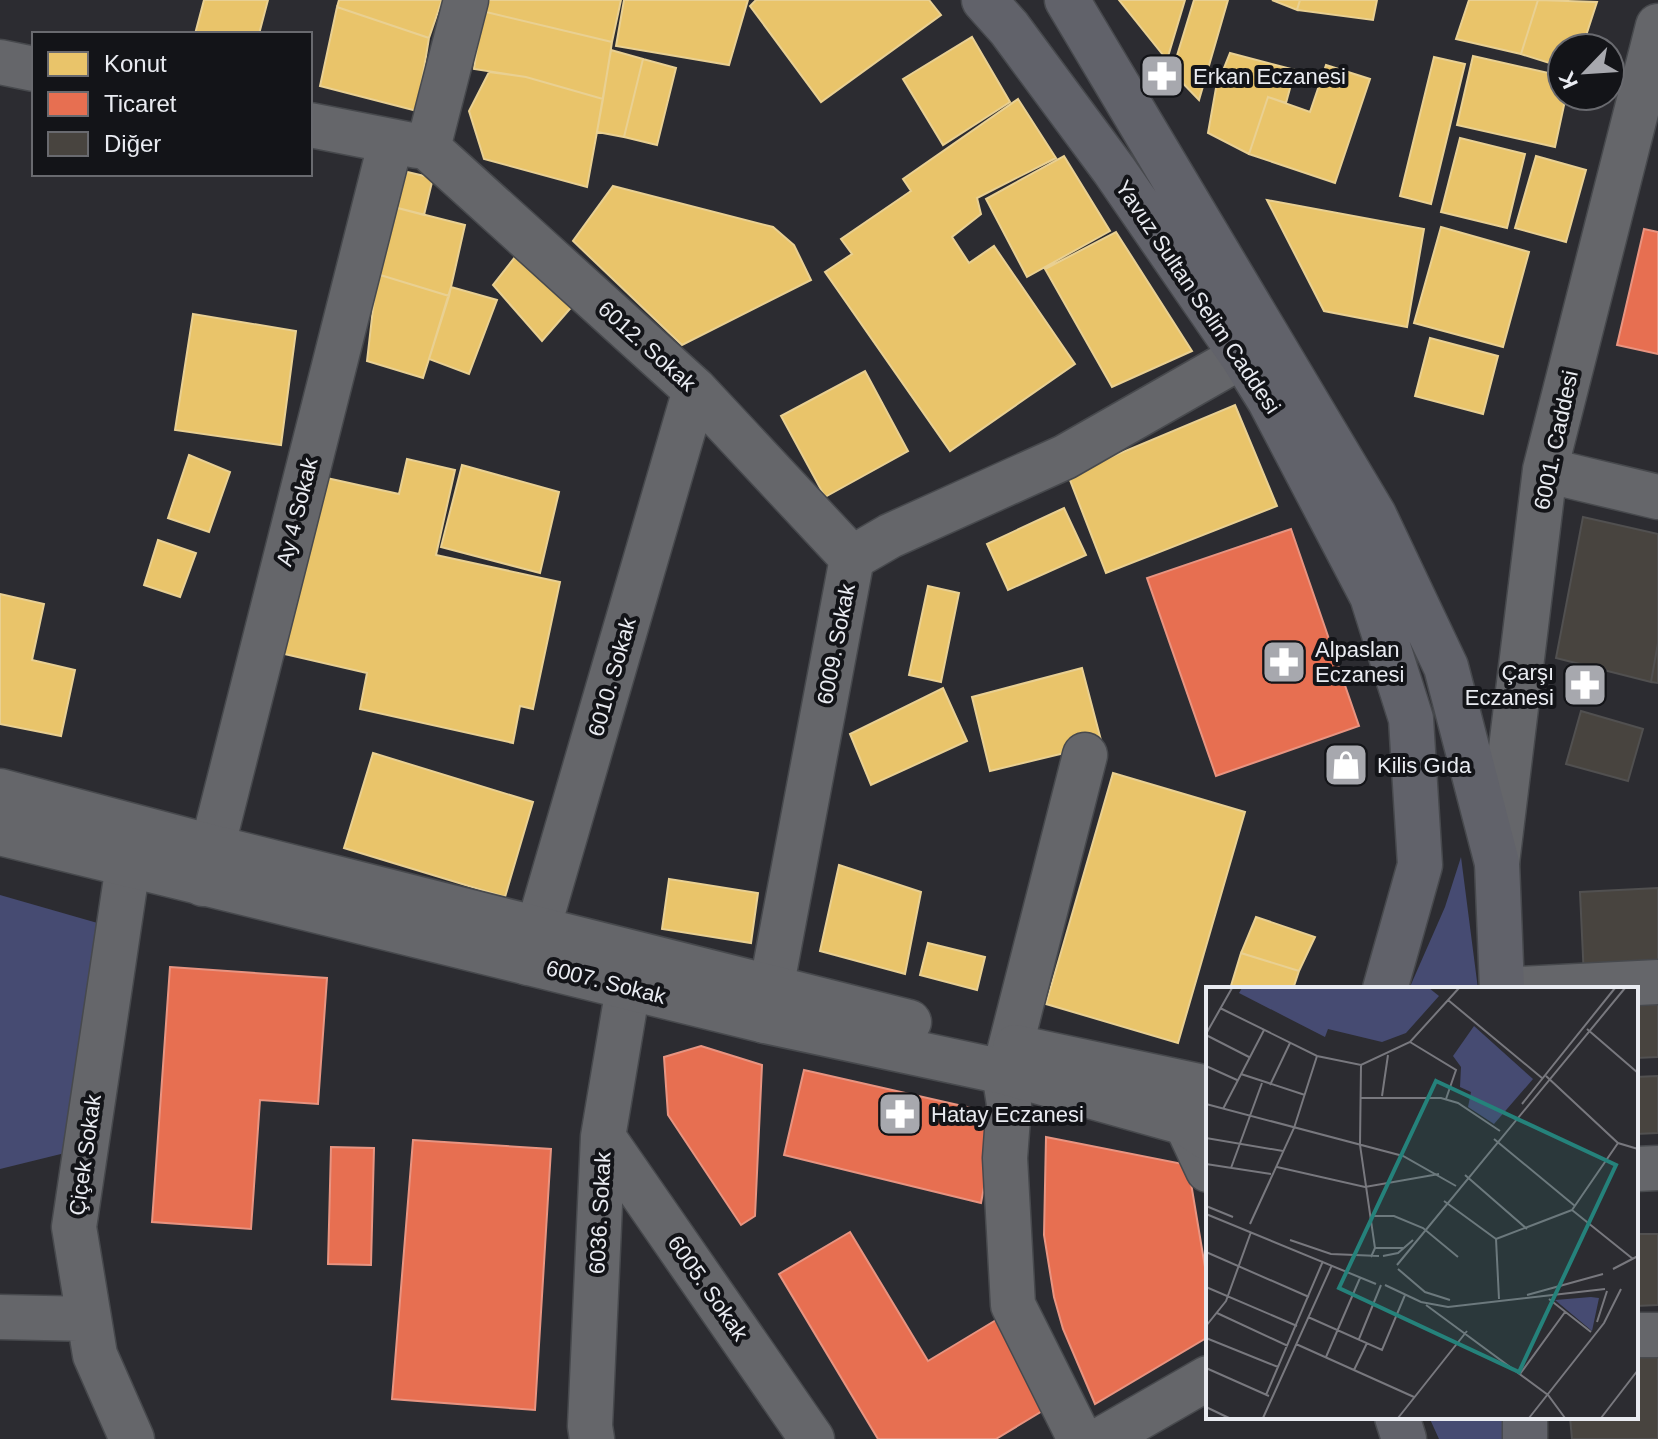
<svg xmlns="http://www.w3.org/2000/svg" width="1658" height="1439" font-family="Helvetica,sans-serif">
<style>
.green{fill:#464b72}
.homes{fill:#e9c46a;stroke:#e9d092;stroke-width:2}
.shops{fill:#e76f51;stroke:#e89481;stroke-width:2}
.building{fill:#48443f;stroke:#515050;stroke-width:2}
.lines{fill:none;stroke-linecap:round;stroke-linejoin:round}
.minor-casing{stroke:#47494d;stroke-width:47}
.tertiary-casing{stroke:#47494d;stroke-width:47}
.primary-casing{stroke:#47494d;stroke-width:47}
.minor{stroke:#65666a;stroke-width:44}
.tertiary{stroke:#65666a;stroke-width:44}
.primary{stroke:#61626a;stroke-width:44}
.labels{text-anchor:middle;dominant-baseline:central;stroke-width:8;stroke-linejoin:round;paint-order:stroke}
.poi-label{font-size:22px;fill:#e9ebf1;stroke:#131418;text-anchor:start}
.street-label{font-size:22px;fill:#e9ebf1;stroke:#131418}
.inset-road{fill:none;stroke:#78787e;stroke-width:2}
.view{fill:#25827b;fill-opacity:0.15;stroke:#25827b;stroke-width:4}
.inset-edge{fill:none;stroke:#e9ebf1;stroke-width:4}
</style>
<rect width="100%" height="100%" fill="#2c2c31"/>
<!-- green -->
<path class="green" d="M1461,857L1478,989H1409L1445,907Z
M0,895L101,924L69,1152L0,1169Z
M1429,1417H1510L1512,1439H1439Z"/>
<!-- homes -->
<path class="homes" d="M204,0H268L259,34H195Z
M339,0H442L429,38L337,7Z
M484,0H621L612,42L482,11Z
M624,0H748L729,65L616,46Z
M756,0H929L941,15L821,102L750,6Z
M1119,0H1185L1167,60Z
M1194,0H1228L1199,100L1172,72Z
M1272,0H1300L1297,10Z
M1300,0H1377L1373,20L1297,10Z
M1469,0H1538L1521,54L1456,39Z
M1538,0L1597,2L1582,48H1562V67L1521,54Z
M337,7L429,38L417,111L320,86Z
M482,11L612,42L603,99L526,77L474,69Z
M972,37L1010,102L943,145L903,79Z
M611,50L643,59L624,137L597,132Z
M1230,53L1295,70L1286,103L1268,97L1249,154L1208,133L1216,88Z
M1473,56L1562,76V96H1566L1555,147L1457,125Z
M1434,57L1465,64L1431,204L1400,196Z
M643,59L676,68L657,145L624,137Z
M1326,65L1370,79L1335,183L1249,154L1268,97L1310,112Z
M489,72L526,77L603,99L587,187L484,159L469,111Z
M1018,99L1056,158L977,198L981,214L952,237L969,263L994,246L1075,364L950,451L825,272L852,254L841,239L911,191L903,179Z
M1460,138L1525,154L1507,228L1441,212Z
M1064,156L1110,231L1027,277L986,199Z
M1536,156L1586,170L1566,242L1515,228Z
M399,170L433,178L424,215L390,206Z
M613,186L773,227L794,245L811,280L682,345L573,241Z
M1267,200L1424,229L1407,327L1324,311Z
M390,206L465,225L449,296L377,274Z
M1441,227L1529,252L1503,347L1414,323Z
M1116,232L1192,351L1112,387L1045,269Z
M519,252L575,303L542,341L493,285Z
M377,274L449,296L423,378L367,361Z
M451,287L497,300L469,374L429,359Z
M193,314L296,331L281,445L175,430Z
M1430,338L1498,356L1483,414L1415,396Z
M865,371L908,451L825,497L781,416Z
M1235,405L1277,506L1106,573L1068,475Z
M189,455L230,472L209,532L168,518Z
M407,459L455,470L436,555L560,582L533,709L520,706L513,743L360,709L367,673L254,647L313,475L399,494Z
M462,465L559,492L540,573L441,547Z
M1064,508L1086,555L1008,590L987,544Z
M158,540L196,553L180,597L144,585Z
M928,586L959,593L941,682L909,675Z
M0,594L44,604L32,660L75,670L61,736L0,724Z
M1082,668L1102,744L990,771L972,697Z
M943,688L967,741L871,785L850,734Z
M373,753L533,802L505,897L344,848Z
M1113,773L1245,812L1178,1043L1046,1004Z
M839,865L921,892L905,974L820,951Z
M669,879L758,893L751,943L662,929Z
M1256,917L1315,937L1299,971L1241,953Z
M928,943L985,957L977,990L920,975Z
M1241,953L1299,971L1293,989H1230Z"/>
<!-- shops -->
<path class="shops" d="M1644,229L1658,232V354L1617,345Z
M1291,529L1359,726L1216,776L1147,578Z
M170,967L327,978L318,1104L260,1100L251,1229L152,1222Z
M701,1046L762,1065L755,1216L741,1225L668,1115L664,1057Z
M804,1070L998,1114L981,1203L784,1155Z
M1046,1137L1188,1165L1208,1285V1337L1095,1404L1063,1329L1054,1297L1044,1235Z
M413,1140L551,1149L535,1410L392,1399Z
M331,1147L374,1148L371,1265L328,1264Z
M850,1232L928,1361L996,1320L1049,1407L996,1439H878L779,1274Z"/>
<!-- building -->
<path class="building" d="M1583,517L1658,534V643L1651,682L1556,658Z
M1658,643V683L1651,682Z
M1581,711L1643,729L1628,781L1566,764Z
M1658,888V970L1584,978L1580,892Z
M1636,994H1658V1057L1636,1058Z
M1658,1076V1133L1636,1134V1077Z
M1636,1234H1658V1305L1636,1306Z
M1658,1348V1439H1572L1570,1417H1636V1350Z"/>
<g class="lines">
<!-- minor casing -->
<g class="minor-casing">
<path id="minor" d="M0,62L34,69
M310,125L417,146
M428,148L695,390L852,558
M428,148L466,0
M1545,470L1658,497
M1497,863L1545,470L1658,26
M128,865L74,1227L95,1355L132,1439
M203,884L391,141
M528,963L695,390
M1518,989L1658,982
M765,1021L852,558L890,536L1065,457L1242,356
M1186,1123L1208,1170
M603,1137L812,1439
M1636,1169L1658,1168
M0,1317L89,1319
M1636,1335H1658
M592,1439L590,1426L603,1137L628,988
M1080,1439L1013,1305L1005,1158L1009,1104L1004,1072L1085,755
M1102,1439L1208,1378"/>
</g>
<!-- tertiary casing -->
<g class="tertiary-casing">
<path id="tertiary" d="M0,791L212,847L909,1022
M0,833L765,1021L1004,1072L1186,1123L1208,1138
M1015,1047L1208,1088"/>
</g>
<!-- primary casing -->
<g class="primary-casing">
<path id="primary" d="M984,0L1009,28L1114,170L1242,356L1270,401L1372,596L1411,719L1420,865L1385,989
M1067,0L1374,515L1446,667L1497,863L1502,989
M1397,1417L1404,1439
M1525,1439V1417"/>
</g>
<!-- minor -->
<use href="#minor" class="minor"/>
<!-- tertiary -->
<use href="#tertiary" class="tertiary"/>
<!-- primary -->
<use href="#primary" class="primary"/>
</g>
<!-- icons -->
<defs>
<g id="pharmacy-square" transform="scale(2.3)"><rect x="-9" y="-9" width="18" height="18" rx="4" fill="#a7a8ae" stroke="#131418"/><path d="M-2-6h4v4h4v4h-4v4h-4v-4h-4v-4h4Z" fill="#fff"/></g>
<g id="shop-square" transform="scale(2.3)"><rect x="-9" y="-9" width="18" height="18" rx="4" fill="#a7a8ae" stroke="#131418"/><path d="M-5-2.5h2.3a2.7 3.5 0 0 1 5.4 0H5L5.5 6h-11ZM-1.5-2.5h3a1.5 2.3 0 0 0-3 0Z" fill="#fff"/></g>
</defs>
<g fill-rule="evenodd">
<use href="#pharmacy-square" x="1162" y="76"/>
<use href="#pharmacy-square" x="1284" y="662"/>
<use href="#pharmacy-square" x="1585" y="685"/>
<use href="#shop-square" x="1346" y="765"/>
<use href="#pharmacy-square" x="900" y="1114"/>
</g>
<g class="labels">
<!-- poi labels -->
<g class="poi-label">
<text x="1193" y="76">Erkan Eczanesi</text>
<text x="1315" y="649">Alpaslan<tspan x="1315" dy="25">Eczanesi</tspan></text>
<text x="1554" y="672" text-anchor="end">Çarşı<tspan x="1554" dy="25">Eczanesi</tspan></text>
<text x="1377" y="765">Kilis Gıda</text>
<text x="931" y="1114">Hatay Eczanesi</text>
</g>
<!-- street labels -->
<g class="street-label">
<text transform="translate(1198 297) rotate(56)">Yavuz Sultan Selim Caddesi</text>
<text transform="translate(647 346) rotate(42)">6012. Sokak</text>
<text transform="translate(1556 440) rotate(-78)">6001. Caddesi</text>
<text transform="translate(297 512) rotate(-76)">Ay 4 Sokak</text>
<text transform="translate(836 644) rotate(-79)">6009. Sokak</text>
<text transform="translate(612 677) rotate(-74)">6010. Sokak</text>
<text transform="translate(606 982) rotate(14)">6007. Sokak</text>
<text transform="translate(85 1155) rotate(-82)">Çiçek Sokak</text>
<text transform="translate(600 1213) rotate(-87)">6036. Sokak</text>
<text transform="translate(708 1288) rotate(55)">6005. Sokak</text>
</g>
</g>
<!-- overview -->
<g transform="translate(1206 987)">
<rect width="432" height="432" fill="#2c2c31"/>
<path d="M36,1H223L233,9L200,46L176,55L122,42L119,50L33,6ZM268,39L327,92L288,137L262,120L265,105L254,100L255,80L247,69ZM393,311L386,344L349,313L385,310Z" fill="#464b72"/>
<path class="inset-road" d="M242,13L336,91M14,21L111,69L155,78L204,55L253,1M381,42L432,86M0,47L26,1M0,48L43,70M204,55L250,83L240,112M155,78L154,158L169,261L165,270M0,79L31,93M35,87L99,108M340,89L412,156L432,162M64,98L84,56M176,109L182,68M154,111H235L252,116L294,144M0,117L197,169L250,199M316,117L409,1M17,122L58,43M0,151L77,164M288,152L369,219M0,177L65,187M71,180L159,200L233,187M25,181L56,96M259,188L321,242M238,214L290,252L293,312M0,219L27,230M366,223L412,156M366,223L427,272M0,227L170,297M166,229H188L217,241L252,270M44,237L88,141L111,69M290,252L366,223M84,253L125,267L173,269M169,261H197M0,265L103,310M177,269L192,266L207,253M191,278L419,1M192,282L219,305L244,313M407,282L432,269M179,298L215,315L242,320L399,302M0,300L91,339M321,308L397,287M343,312L385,345M220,318L342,408L359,431M11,326L82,359M102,330L176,363L199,308M391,335L401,304M0,339L20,314L45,245M0,351L72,380M153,352L175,298M90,357L208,410M120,370L154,291M0,381L63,409M148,383L161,356M314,387L359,325M60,408L117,274M0,420L23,431M57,431L126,278M192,431L261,344M323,431L398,336L415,302M395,431L432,383"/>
<path class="view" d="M230,94L410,178L313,385L133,301Z"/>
<rect width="432" height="432" class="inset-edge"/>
</g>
<!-- legend -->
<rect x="32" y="32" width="280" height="144" fill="#131418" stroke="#696a6f" stroke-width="2"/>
<rect x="48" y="52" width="40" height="24" fill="#e9c46a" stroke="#696a6f" stroke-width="2"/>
<text x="104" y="72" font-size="24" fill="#e9ebf1">Konut</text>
<rect x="48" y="92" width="40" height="24" fill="#e76f51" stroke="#696a6f" stroke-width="2"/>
<text x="104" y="112" font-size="24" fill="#e9ebf1">Ticaret</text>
<rect x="48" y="132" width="40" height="24" fill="#48443f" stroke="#696a6f" stroke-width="2"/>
<text x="104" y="152" font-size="24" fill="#e9ebf1">Diğer</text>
<!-- north arrow -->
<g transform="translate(1586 72) rotate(245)"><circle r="38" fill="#131418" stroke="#696a6f" stroke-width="2"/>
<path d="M0-6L14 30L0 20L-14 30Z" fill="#a7a8ae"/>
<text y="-12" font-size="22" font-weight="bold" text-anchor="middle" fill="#e9ebf1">K</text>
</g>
</svg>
